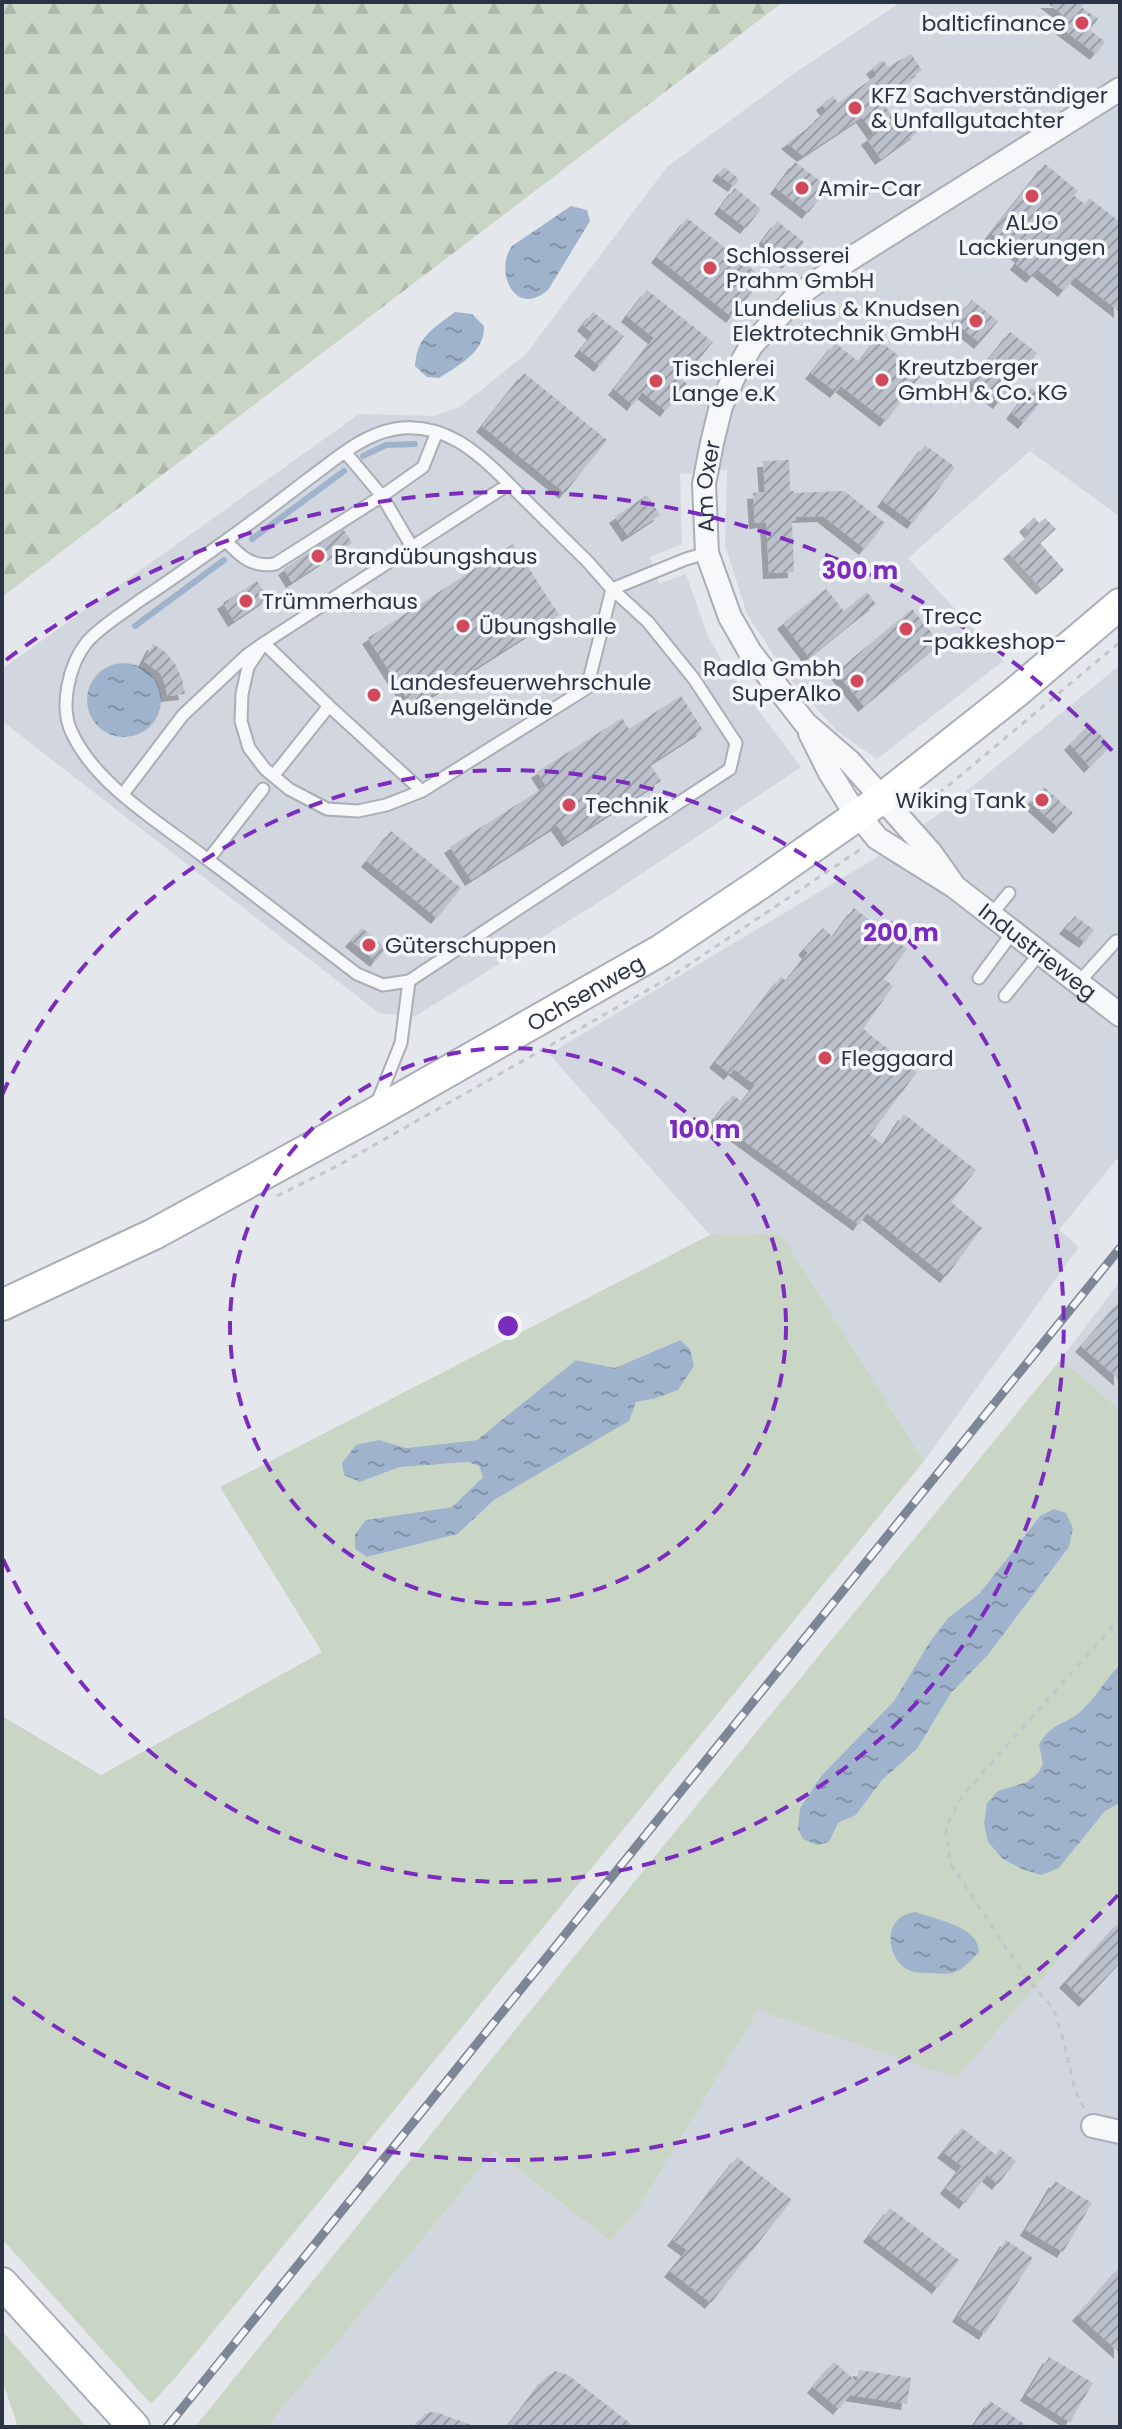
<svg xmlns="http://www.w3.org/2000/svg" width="1122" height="2429" font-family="Poppins,sans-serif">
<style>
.built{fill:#d2d6de}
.grass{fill:#c9d6c5;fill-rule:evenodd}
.forest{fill:url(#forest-firs)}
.water{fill:url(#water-ripples)}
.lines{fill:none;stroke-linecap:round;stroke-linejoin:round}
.stream{stroke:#9fb4cc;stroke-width:6}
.building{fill:url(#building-hatch);filter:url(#shadow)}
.service-casing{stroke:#a9aeb7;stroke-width:15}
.minor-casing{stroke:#a9aeb7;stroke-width:26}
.secondary-casing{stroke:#a9aeb7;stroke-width:34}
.path{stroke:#c2c5cb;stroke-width:3;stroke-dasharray:6 6;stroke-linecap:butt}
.service{stroke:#f7f8fa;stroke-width:11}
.minor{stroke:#f7f8fa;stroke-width:22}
.secondary{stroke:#fff;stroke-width:30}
.rail-casing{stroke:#7d8696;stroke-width:9}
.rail{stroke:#f4f6f9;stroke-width:6;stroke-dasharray:18;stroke-linecap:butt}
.ring{fill:none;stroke:#7b2cbf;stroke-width:4;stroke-dasharray:14 10}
.poi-dot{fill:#d1495b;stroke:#f4f6f9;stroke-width:3}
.labels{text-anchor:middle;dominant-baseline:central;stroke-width:7;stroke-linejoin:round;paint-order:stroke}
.poi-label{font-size:22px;fill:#2b3445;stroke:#f4f6f9;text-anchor:start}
.street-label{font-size:22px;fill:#2b3445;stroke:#f4f6f9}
.centre{fill:#7b2cbf;stroke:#f4f6f9;stroke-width:4}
.ring-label{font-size:24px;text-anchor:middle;font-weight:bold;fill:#7b2cbf;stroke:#f4f6f9;stroke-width:7;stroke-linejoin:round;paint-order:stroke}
</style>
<defs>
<pattern id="forest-firs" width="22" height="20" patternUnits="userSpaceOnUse" patternTransform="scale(2)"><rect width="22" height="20" fill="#c9d6c5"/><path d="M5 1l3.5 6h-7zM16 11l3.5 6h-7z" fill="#adb8ab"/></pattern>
<pattern id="water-ripples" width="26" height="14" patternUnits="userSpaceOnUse" patternTransform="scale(2)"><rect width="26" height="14" fill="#9fb4cc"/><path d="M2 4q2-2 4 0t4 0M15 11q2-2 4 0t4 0" fill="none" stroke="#8293a7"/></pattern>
<pattern id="building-hatch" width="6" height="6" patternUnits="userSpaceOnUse" patternTransform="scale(2)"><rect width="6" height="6" fill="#bbc0ca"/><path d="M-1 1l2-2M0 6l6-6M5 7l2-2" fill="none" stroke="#989da6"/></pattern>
<filter id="shadow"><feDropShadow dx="-6" dy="6" stdDeviation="0" flood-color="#0004"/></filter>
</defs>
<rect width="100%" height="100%" fill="#e4e7ec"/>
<!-- built -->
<path class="built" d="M901,2H1120V517L1030,451L908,558L1003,661L877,759L837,731L790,679L747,614L725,545L727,470L680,474L682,544L650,557L659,584L686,574L707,634L723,663L801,767L607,897L414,1017L379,1013L2,721V669L359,414L434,416L460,407L526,354L667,167L792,75Z
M1120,665V1155L1059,1230L1079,1247L924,1461L781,1234L710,1235L549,1054L874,859L936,816Z
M1120,1281V1410L1061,1359Z
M1120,1889V2427H267L495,2151L610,2241L636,2212L758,2009L956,2077Z"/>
<!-- grass -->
<path class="grass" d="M781,1234L924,1461L176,2377L151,2404L2,2239V1716L101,1775L322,1652L220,1487L710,1235ZM679,1340L653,1399L636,1402L628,1421L494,1500L459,1534L367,1557L355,1549V1534L366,1520L452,1507L483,1477L479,1466L468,1462L400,1467L360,1482L379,1440L406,1448L477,1440L576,1360L615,1368Z
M1061,1359L1120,1410V1665C1106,1678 1097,1696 1083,1709C1066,1726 1054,1720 1039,1744C1040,1750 1044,1759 1043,1764C1040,1782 1012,1786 998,1791L1059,1868L1105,1811L1120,1803V1889L956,2078L758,2010L636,2212L610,2241L495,2151L267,2427H195L652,1860ZM1040,1516L1073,1528L1069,1547L988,1655L951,1693L917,1749L882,1780L856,1815L838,1823L800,1808L822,1775L894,1701L931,1640L948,1618L980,1593Z
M2,2331L87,2427H18L2,2380Z"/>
<!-- forest -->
<path class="forest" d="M2,2H783L2,597Z"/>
<!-- water -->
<path class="water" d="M571,206L587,210L590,221L548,290C514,319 494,270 512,246Z
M455,312L472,314L484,326C485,353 458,365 439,378L427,377L415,366C417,336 433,329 455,312Z
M87 700a37 37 0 1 1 74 0a37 37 0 1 1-74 0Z
M680,1340L690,1349L694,1366L678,1390L653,1399L636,1402L629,1421L494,1500L458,1534L367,1557L355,1549V1534L366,1520L452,1507L483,1477L479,1466L468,1462L400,1467L360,1482L344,1475L342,1463L356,1445L379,1440L406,1448L477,1440L576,1360L615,1368Z
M1054,1509L1066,1513L1073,1528L1069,1547L988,1655L951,1693L917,1749L882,1780L856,1815L838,1823L829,1842L817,1845L803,1839L798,1829L800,1808L822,1775L894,1701L931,1640L948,1618L980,1593L1040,1516Z
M1120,1665V1803L1105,1811L1059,1868L1041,1875L1022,1869L1003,1859L988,1842L984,1824L987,1803L998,1791L1027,1782L1038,1773L1043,1764L1039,1744C1054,1720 1066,1726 1083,1709C1097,1696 1106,1678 1120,1665Z
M916,1912C936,1920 979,1926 979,1952C961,1971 957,1976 930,1973C925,1973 916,1973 911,1971C886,1962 880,1915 916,1912Z"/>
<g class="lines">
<!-- stream -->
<path class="stream" d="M363,456L386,445L415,444
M252,539L344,471
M135,626L224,560"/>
</g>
<!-- building -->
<path class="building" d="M1046,2H1085L1081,7L1098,19L1090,30L1105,42L1096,54L1056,24L1063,15Z
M911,54L922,70L910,78L912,81L882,102L894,119L903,113L917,133L881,159L867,139L874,134L862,117L803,156L787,143L815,123L814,121L827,111L822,104L833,96L838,103L877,75L872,68L883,60L888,67Z
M795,162L828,187L808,213L776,188Z
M1045,164L1078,191L1074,196L1085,204L1089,198L1120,222V312L1075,277L1064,291L1038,270L1032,277L1016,264L1021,257L991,233Z
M724,167L739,179L734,186L718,175Z
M735,188L761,209L746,228L720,208Z
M687,218L763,278L732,317L657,257Z
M777,221L804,242L788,263L762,242Z
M647,290L713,342L692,368L690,366L680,378L687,384L666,411L642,392L633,405L614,389L654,338L627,316Z
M972,300L998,321L980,343L954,322Z
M593,312L624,336L600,366L580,350L593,334L583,325Z
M1010,332L1037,353L999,403L971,382Z
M877,339L922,374L886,421L841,386L836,392L811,373L835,343L859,362Z
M524,373L607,440L565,493L482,426Z
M1031,388L1044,398L1024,423L1012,413Z
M925,445L955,467L913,523L883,501Z
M789,460L790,491H794V493L844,491L885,523L865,549L823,516L796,517V521H792L794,572L769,573L766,522L755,523L753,493L765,492L763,461Z
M647,495L660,515L628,536L615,517Z
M1034,517L1039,523L1045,518L1056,529L1040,543L1064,570L1042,589L1009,553L1031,533L1025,526Z
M343,529L352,543L292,582L284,569Z
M513,544L559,615L413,708L368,638Z
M257,581L268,598L234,621L223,603Z
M826,589L844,611L867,592L876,604L809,657L783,623Z
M912,609L940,643L864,706L836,672Z
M153,644L165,652L175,664L182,679L185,694L167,696L165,684L160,673L144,661Z
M681,696L703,730L650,764L661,781L568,841L557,825L471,880L450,847L546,786L537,772L622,718L629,729Z
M1090,724L1111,746L1090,767L1070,744Z
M1044,787L1073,813L1059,828L1030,802Z
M391,831L461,888L437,918L367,861Z
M854,908L907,949L884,979L893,986L863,1029L917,1072L870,1135L884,1145L904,1114L976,1170L951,1202L982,1228L946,1277L867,1213L859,1225L714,1119L733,1095L742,1102L755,1085L734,1069L730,1074L715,1062L781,977L786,981L808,953L804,949L823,928L833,937Z
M1075,916L1094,930L1085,942L1065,928Z
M362,928L386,948L376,961L351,941Z
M1120,1301V1380L1081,1346Z
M1120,1921V1963L1085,2001L1065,1982Z
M962,2128L996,2155L1000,2149L1016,2161L998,2184L987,2175L965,2203L946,2188L962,2166L943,2152Z
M737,2157L792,2200L711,2303L670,2271L687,2250L673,2240Z
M1055,2181L1092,2203L1063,2252L1026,2230Z
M890,2208L959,2260L938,2288L869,2236Z
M1006,2240L1033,2258L985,2334L958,2316Z
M1120,2267V2353L1078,2315Z
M1049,2357L1093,2383L1070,2422L1026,2395Z
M834,2362L857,2382L859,2370L911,2378L907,2404L850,2395L839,2409L813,2387Z
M555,2371L568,2375L635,2427H507L545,2378Z
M990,2401L1029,2427H973Z
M430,2412L438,2413L477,2427H415L425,2414Z"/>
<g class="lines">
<!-- service casing -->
<g class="service-casing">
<path id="service" d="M345,452L382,496L412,547
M509,484C478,452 443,421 395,429C362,435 337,458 311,477C282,499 254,521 224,542C196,562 168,582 139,601C122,614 101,626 87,642C69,664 59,707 72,733C96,785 159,822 203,856C255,895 306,935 357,974L383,985L409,981L730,769L736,743L694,679L648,622L612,589L686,559L707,553
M509,484L588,562L612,589L587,688L422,791L386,805L358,811L327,809L289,789L265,769L249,748L241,721L242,694L248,667L264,643Z
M226,541C241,557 253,568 275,564L382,496L423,467L437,432
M278,770L329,706
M123,794L183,715L247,655L264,643L329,706L422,791
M208,860L263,789
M991,915L1009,893
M979,978L1013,932
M1078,983L1116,941
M1005,996L1040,953
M377,1103L401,1043L409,981"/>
</g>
<!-- minor casing -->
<g class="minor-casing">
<g id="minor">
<path id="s1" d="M810,733L830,773L848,802L877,838L955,887L1120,1015"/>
<path id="s2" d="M955,887L931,853L849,761L805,723L750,652L730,617L707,553L704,484L712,443L721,406L735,374L751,346L797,296L842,264L1120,89"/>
<path d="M1093,2126L1120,2132"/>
</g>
</g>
<!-- secondary casing -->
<g class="secondary-casing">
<g id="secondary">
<path id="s3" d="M2,1305L154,1234L373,1114L661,950L761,883L881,799L1015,693L1120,604"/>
<path d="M2,2283L134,2427"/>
</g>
</g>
<!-- path -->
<path class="path" d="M919,807L948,786L1120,642
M277,1196L339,1165L669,978L861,849
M1084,2108L1075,2091L1064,2042L1053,2008L1027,1979L950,1863L946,1827L962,1796L1120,1618"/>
<!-- service -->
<use href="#service" class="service"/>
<!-- minor -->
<use href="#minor" class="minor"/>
<!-- secondary -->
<use href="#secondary" class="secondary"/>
<!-- rail casing -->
<g class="rail-casing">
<path id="rail" d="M167,2427L1120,1248"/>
</g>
<!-- rail -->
<use href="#rail" class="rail"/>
</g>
<!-- distance rings -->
<g class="ring">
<circle cx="508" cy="1326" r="278"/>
<path d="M2 1095A556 556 0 1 1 2 1557"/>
<path d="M1118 1895A834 834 0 0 1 6 1992M6 660A834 834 0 0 1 1118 757"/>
</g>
<!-- markers -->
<g class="poi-dot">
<circle cx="1082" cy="23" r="8"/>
<circle cx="855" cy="108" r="8"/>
<circle cx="802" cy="188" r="8"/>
<circle cx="1032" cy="196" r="8"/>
<circle cx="710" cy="268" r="8"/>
<circle cx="976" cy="321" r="8"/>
<circle cx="882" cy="380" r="8"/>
<circle cx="656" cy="381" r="8"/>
<circle cx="318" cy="556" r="8"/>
<circle cx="246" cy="601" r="8"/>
<circle cx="463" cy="626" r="8"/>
<circle cx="906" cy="629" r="8"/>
<circle cx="857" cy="681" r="8"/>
<circle cx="374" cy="695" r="8"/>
<circle cx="1042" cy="800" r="8"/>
<circle cx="569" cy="805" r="8"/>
<circle cx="369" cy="945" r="8"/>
<circle cx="825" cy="1058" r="8"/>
</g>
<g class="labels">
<!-- poi labels -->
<g class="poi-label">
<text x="1066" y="23" text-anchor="end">balticfinance</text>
<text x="871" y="95">KFZ Sachverständiger<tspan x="871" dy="25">&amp; Unfallgutachter</tspan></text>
<text x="818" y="188">Amir-Car</text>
<text x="1032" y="222" text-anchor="middle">ALJO<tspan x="1032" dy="25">Lackierungen</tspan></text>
<text x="726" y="255">Schlosserei<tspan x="726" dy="25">Prahm GmbH</tspan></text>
<text x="960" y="308" text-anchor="end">Lundelius &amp; Knudsen<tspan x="960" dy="25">Elektrotechnik GmbH</tspan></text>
<text x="898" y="367">Kreutzberger<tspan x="898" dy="25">GmbH &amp; Co. KG</tspan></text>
<text x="672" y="368">Tischlerei<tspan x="672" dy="25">Lange e.K</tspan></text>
<text x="334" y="556">Brandübungshaus</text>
<text x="262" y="601">Trümmerhaus</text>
<text x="922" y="616">Trecc<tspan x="922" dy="25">-pakkeshop-</tspan></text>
<text x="479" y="626">Übungshalle</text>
<text x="841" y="668" text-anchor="end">Radla Gmbh<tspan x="841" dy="25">SuperAlko</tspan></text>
<text x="390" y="682">Landesfeuerwehrschule<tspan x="390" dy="25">Außengelände</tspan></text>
<text x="1026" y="800" text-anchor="end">Wiking Tank</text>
<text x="585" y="805">Technik</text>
<text x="385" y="945">Güterschuppen</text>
<text x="841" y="1058">Fleggaard</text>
</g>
<!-- street labels -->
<g class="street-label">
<text stroke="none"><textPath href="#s2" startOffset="488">Am Oxer</textPath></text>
<text stroke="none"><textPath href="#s1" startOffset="322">Industrieweg</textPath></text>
<text stroke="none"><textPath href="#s3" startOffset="662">Ochsenweg</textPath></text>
</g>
</g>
<circle cx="508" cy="1326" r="12" class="centre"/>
<g class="ring-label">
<text x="860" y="579">300 m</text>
<text x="901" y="941">200 m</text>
<text x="705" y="1138">100 m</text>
</g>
<!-- border -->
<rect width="1122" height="2429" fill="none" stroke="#2b3445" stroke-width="8"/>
</svg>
